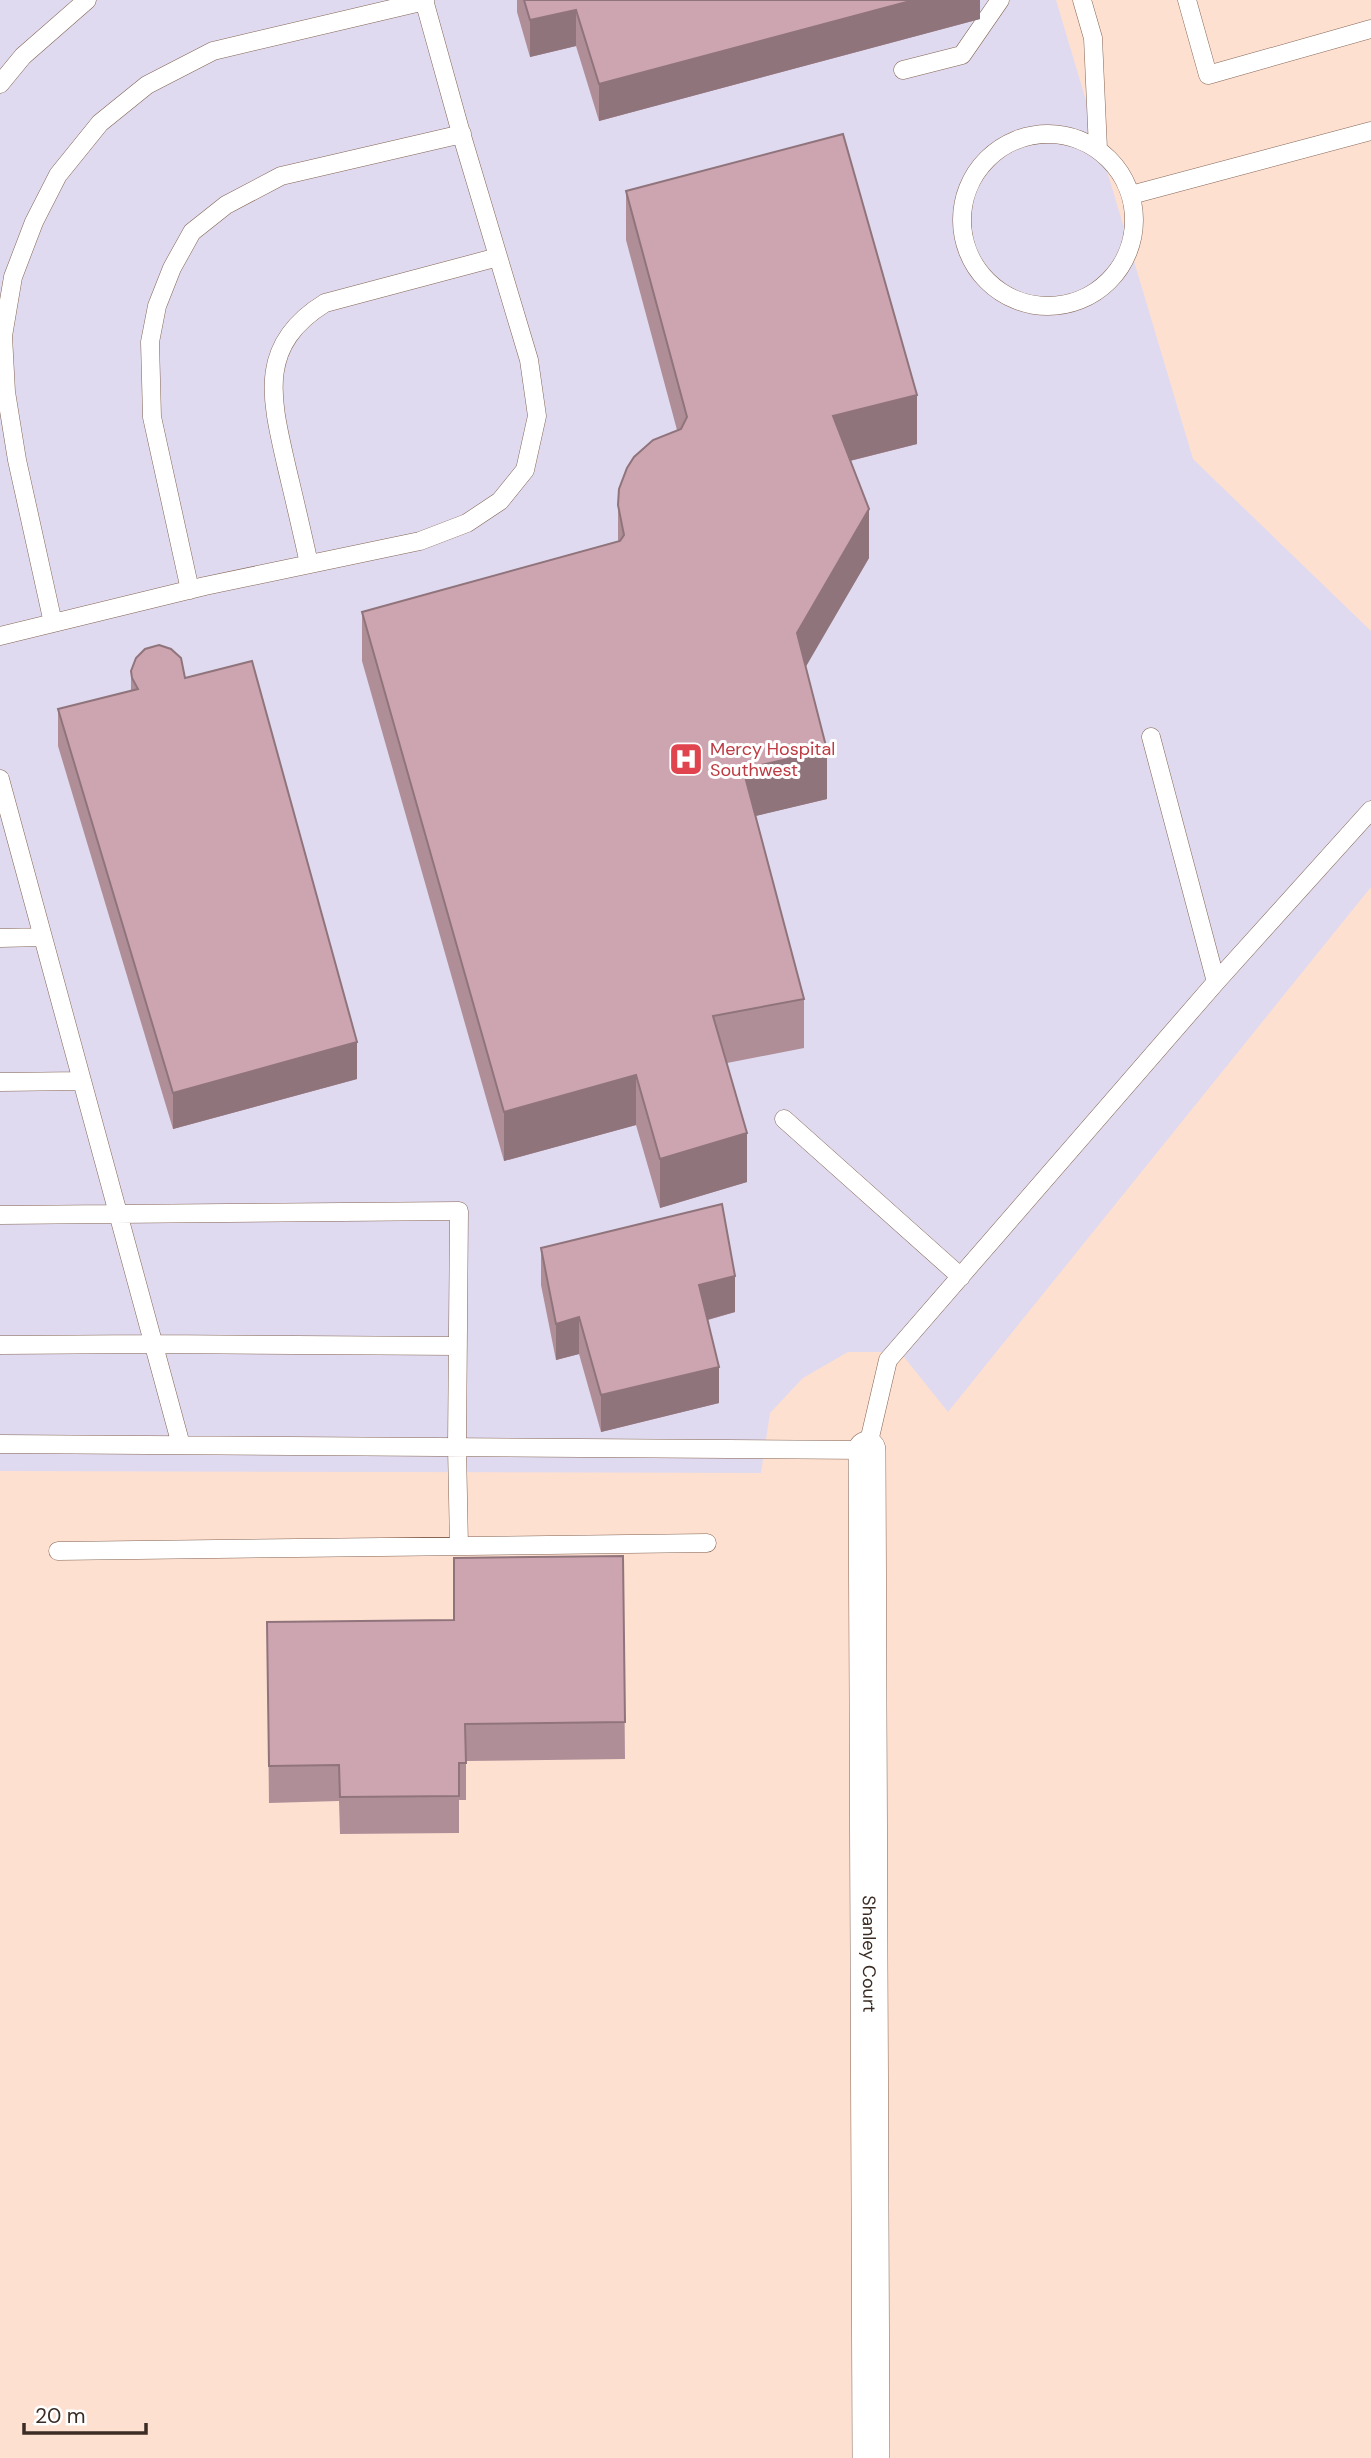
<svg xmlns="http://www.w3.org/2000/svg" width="1371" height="2458" font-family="'DM Sans',sans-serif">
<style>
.medical{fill:#dfdaef}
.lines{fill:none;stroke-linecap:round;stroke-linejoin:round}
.lane-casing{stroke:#846453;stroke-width:19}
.street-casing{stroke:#846453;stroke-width:38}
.lane{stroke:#fff;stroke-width:18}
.street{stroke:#fff;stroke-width:37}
.wall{fill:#b08e98}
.shaded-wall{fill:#90747c}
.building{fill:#cda5b1;stroke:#90747c;stroke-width:2}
.labels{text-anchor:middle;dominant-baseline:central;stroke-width:6;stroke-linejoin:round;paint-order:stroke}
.health-label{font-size:18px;fill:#be3a42;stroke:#fff;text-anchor:start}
.street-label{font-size:18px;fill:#3b2d25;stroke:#fff}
</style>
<rect width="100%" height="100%" fill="#fee0d1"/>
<!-- medical -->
<path class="medical" d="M0,0H1056L1193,459L1371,631V887L948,1412L900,1352H848L803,1378L770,1413L761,1473L0,1471Z"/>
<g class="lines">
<!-- lane casing -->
<g class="lane-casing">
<path id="lane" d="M1082,0L1093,38L1098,149
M1187,0L1208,75L1371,29
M903,70L962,55L1000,0
M0,84L23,56L87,0
M962 220a86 86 0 1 1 172 0a86 86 0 1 1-172 0Z
M1131,195L1371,131
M309,564C302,531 294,498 286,464C271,398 257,345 325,303L498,257
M190,590L152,417L150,342L157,306L172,268L192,232L226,205L281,176L462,134
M53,623L17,460L6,392L3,336L13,277L34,222L58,175L100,123L147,85L213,51L425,1
M0,636L205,586L420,541L467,523L500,501L525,470L537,416L529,360L459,126L424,0
M1151,737L1216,982
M0,779L181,1445
M0,938L43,937
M0,1082L82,1081
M784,1119L961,1277
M0,1215L459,1211L457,1447L459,1546
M0,1345L153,1344L458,1346
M0,1444L867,1450L888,1360L1216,982L1371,810
M58,1551L707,1543"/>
</g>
<!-- street casing -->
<g class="street-casing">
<g id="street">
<path id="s1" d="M867,1450L871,2458"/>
</g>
</g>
<!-- lane -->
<use href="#lane" class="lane"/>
<!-- street -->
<use href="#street" class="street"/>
</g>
<!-- wall -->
<path class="wall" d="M517,0H980V19L599,121L576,46L530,57L517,12Z
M626,191L917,444L850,461L869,558L805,667L827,799L755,816L804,999V1048L727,1063L747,1182L660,1208L636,1125L504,1161L362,661V612L618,541V505L677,430L626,240Z
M131,671L185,678L357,1079L173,1129L58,746V709L131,691Z
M541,1248L735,1312L708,1320L719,1403L601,1432L579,1354L556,1360L541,1285Z
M623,1556L625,1759L466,1761V1800H459V1833L340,1834L339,1801L269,1803L267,1622L454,1620Z"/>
<!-- shaded-wall -->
<path class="shaded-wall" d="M914,0H980V19L599,121V84Z
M576,10V46L530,57V20Z
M917,395V444L833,465V416Z
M869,509V558L797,682V633Z
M827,750V799L743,819V769Z
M357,1042V1079L173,1129V1093Z
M636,1075V1125L504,1161V1112Z
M747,1133V1182L660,1208V1159Z
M735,1276V1312L699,1322V1285Z
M579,1317V1354L556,1360V1324Z
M719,1367V1403L601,1432V1395Z"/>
<!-- building -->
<path class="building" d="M524,0H914L599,84L576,10L530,20Z
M843,134L917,395L833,416L869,509L797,633L827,750L743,769L804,999L713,1016L747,1133L660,1159L636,1075L504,1112L362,612L620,541L624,535L618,505L619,489L627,468L634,457L653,440L681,429L687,417L626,191Z
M159,645L171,649L181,658L185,678L252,661L357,1042L173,1093L58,709L138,689L132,678L131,671L136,658L145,649Z
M722,1204L735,1276L699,1285L719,1367L601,1395L579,1317L556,1324L541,1248Z
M623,1556L625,1722L465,1724L466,1763H459V1796L340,1797L339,1765L269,1766L267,1622L454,1620V1558Z"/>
<!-- icons -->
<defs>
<g id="hospital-square" transform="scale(1.75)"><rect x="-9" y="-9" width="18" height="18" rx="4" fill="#e0444e" stroke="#fff"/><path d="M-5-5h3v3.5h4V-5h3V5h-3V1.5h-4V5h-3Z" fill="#fff"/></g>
</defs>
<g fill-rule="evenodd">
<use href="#hospital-square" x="686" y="759"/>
</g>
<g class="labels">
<!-- health labels -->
<g class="health-label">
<text x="710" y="749">Mercy Hospital<tspan x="710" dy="21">Southwest</tspan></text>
</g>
<!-- street labels -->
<g class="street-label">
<text stroke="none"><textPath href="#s1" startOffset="504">Shanley Court</textPath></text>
</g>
</g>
<!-- scale -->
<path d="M24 2423v10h122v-10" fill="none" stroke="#3b2d25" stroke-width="3.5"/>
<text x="35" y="2423" font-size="21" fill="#3b2d25" stroke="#ffffff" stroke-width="5" paint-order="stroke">20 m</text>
</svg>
